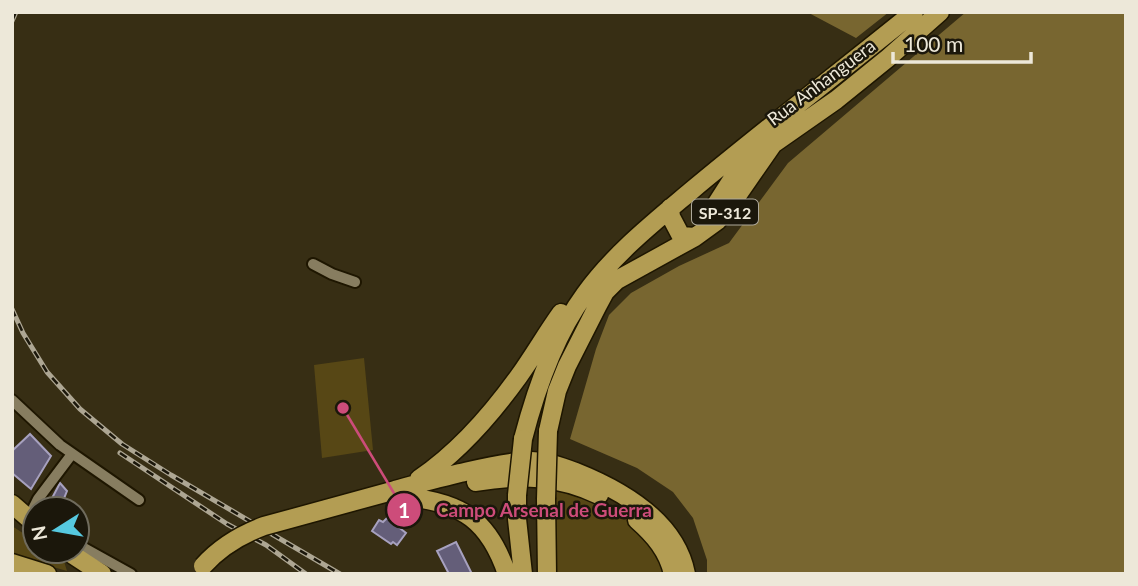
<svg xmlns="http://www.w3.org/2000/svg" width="1138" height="586" font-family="Lato,sans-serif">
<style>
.green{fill:#574715}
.forest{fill:#786630}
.building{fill:#645e79;stroke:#a7a1bf;stroke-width:2}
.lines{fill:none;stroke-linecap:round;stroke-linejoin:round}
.minor-casing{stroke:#1e1600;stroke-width:14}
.primary-casing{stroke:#1e1600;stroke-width:21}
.minor{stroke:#877d60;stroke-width:10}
.primary{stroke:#b39d53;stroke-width:18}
.rail-casing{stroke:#ada693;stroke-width:5}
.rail{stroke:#1b170b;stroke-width:2.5;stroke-dasharray:8;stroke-linecap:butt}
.primary-bridge-casing{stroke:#1e1600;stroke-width:21;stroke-linecap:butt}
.primary-bridge{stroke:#b39d53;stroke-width:18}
.labels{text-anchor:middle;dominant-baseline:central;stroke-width:5;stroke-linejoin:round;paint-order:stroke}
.shield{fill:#1b170b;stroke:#aea99b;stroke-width:2}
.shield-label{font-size:16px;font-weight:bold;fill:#ede8d9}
.street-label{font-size:18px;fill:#ede8d9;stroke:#1b170b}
.leader{fill:none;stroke:#cd4c7a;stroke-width:2.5}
.callout-dot{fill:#cd4c7a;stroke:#1b170b;stroke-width:2.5}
.mark-label{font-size:21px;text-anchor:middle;font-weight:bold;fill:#fff}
.callout-label{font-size:19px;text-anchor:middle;font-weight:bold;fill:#cd4c7a;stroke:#1b170b;stroke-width:5;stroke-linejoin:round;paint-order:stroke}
</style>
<rect width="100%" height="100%" fill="#372e14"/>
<!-- green -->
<path class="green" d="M364,358L373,450L322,458L314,365Z
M554,484L589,493L624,514L642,530L667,574H554Z
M12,526L35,541V551H52L63,558L67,571L12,555Z"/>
<!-- forest -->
<path class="forest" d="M807,12H889L856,38Z
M966,12H1126V574H707V560L693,518L673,492L637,468L570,439L596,349L609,315L631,293L679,266L729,243L788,163Z"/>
<!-- building -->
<path class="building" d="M30,434L51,456L31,489L12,473V451Z
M60,483L67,491L63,501L74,509H61L50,502Z
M387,518L406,533L397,545L393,542L391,544L372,531L379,520L383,522Z
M456,542L472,574H449L437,551Z"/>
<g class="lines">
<!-- minor casing -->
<g class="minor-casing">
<path id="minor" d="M313,264L332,274L355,282
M12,400L60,445L139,500
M28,519L38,499L72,454
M77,544L131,574"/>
</g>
<!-- primary casing -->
<g class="primary-casing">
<path id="primary" d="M670,208L671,217L681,236L695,237
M706,217L713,209L754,145
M548,431L557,391L567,366L598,305L605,292L617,280L695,237L717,221L730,206L773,144L836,100L888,58L940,12
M523,439C536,389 554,336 585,294C614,254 653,223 691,191C764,130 840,72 914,12
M419,479C459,452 491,415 519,376C534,355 546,334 561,313
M476,482C521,474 558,476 599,495
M392,491C414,484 437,479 460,473C482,468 506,462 529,461C544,460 561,467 576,472C621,490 676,521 686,574
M517,495V519L523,574
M408,497C463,503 489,521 507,574
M546,499L547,574
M12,504L35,524
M637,520C654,535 668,551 673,574
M67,551L102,574
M12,563L47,574"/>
</g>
<!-- minor -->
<use href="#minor" class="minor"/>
<!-- primary -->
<use href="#primary" class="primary"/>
<!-- rail casing -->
<g class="rail-casing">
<path id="rail" d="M12,21L16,12
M12,309L23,333L47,372L80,409L122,444L171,475L340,574
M120,453L227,524L266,545L306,574"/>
</g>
<!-- rail -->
<use href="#rail" class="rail"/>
<!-- primary-bridge casing -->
<g class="primary-bridge-casing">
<path id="primary-bridge" d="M517,495L523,439
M546,499L548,431
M203,566C220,547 240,535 264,526L392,491"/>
</g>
<!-- primary-bridge -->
<use href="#primary-bridge" class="primary-bridge"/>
</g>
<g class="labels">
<!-- shield labels -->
<rect class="shield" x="692" y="199.5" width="66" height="25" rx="5"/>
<g class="shield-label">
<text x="725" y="212">SP-312</text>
</g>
<!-- street labels -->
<g class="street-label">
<text transform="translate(821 82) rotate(-37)">Rua Anhanguera</text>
</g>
</g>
<!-- callouts -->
<path class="leader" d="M343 408L404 510"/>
<g class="callout-dot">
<circle cx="343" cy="408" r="7"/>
<circle cx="404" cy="510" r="18"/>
</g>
<g class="mark-label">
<text x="404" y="518">1</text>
</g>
<g class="callout-label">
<text x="544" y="517">Campo Arsenal de Guerra</text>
</g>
<!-- border -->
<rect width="1138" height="586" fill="none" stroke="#ede8d9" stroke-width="28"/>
<!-- north arrow -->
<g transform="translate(56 530) rotate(259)"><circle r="33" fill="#1b170b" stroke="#6f6b5d" stroke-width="2"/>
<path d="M0-5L12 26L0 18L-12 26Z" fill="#56c9e0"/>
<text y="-10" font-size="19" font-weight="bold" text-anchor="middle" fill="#ede8d9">N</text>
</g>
<!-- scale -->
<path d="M893 52v10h138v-10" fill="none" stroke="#ede8d9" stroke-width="3.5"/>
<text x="904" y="52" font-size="21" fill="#ede8d9" stroke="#1b170b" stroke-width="5" paint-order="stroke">100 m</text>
</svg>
